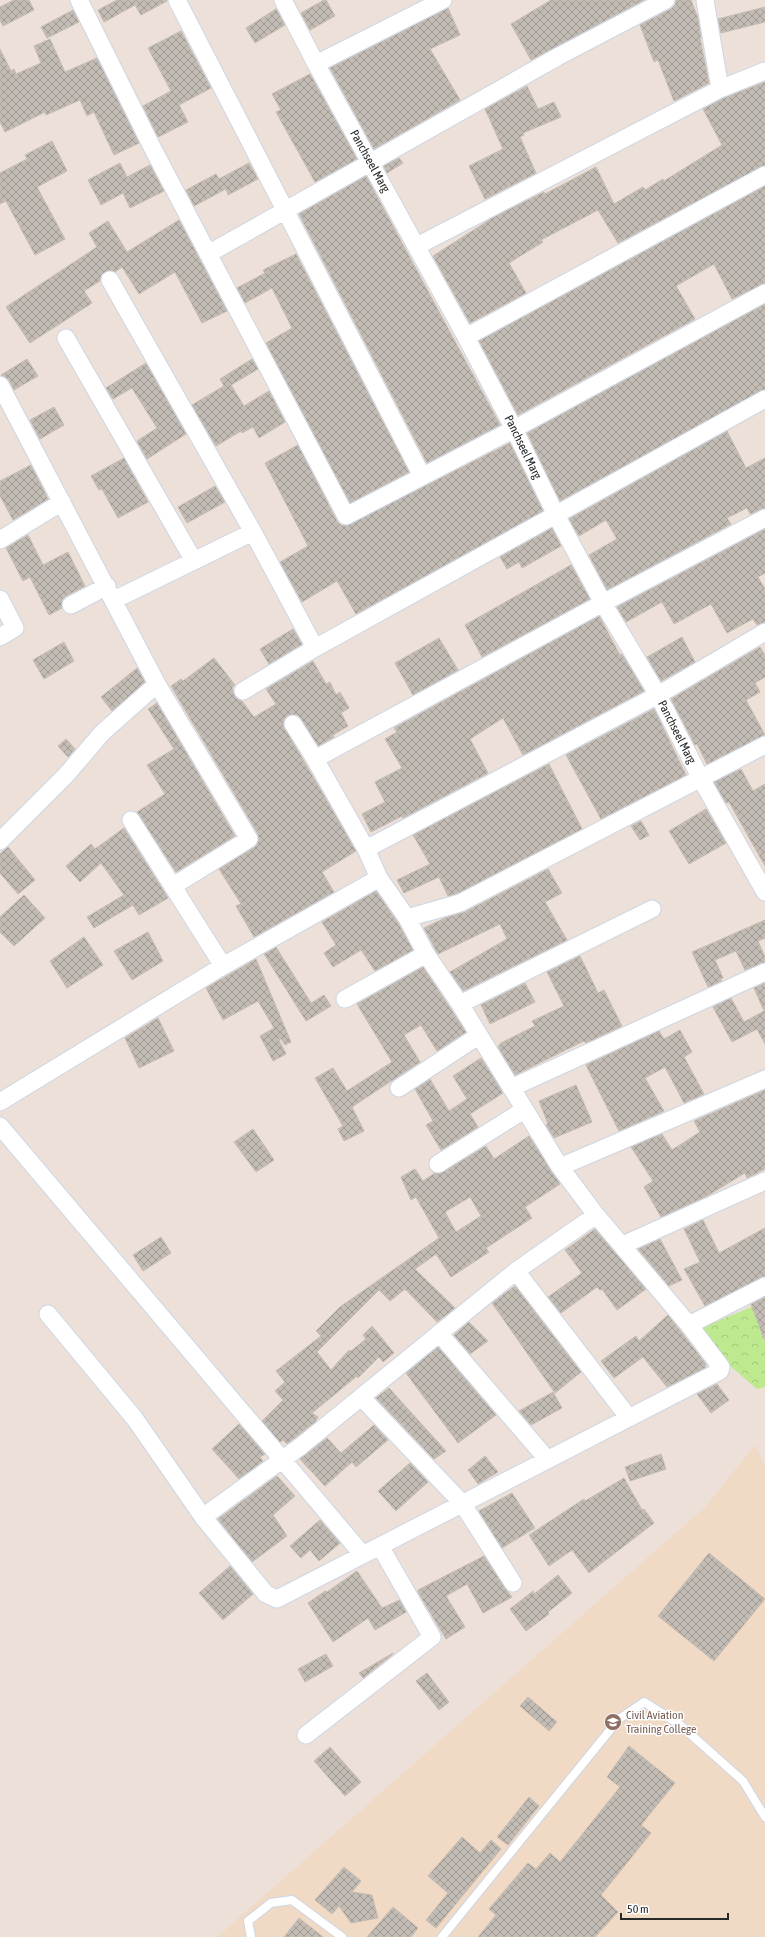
<svg xmlns="http://www.w3.org/2000/svg" width="765" height="1937" font-family="'Asap Condensed',sans-serif">
<style>
.education{fill:#f0dac6}
.park{fill:url(#park-crowns)}
.building{fill:url(#building-cross-hatch);stroke:#c7bcb2;fill-rule:evenodd}
.lines{fill:none;stroke-linecap:round;stroke-linejoin:round}
.service-casing{stroke:#cdd6e3;stroke-width:10}
.minor-casing{stroke:#cdd6e3;stroke-width:19}
.service{stroke:#fff;stroke-width:8}
.minor{stroke:#fff;stroke-width:17}
.labels{text-anchor:middle;dominant-baseline:central;stroke-width:3;stroke-linejoin:round;paint-order:stroke}
.street-label{font-size:12px;fill:#282828;stroke:#fff}
.education-label{font-size:12px;fill:#785e54;stroke:#fff;text-anchor:start}
</style>
<defs>
<pattern id="park-crowns" width="20" height="18" patternUnits="userSpaceOnUse"><rect width="20" height="18" fill="#bee98f"/><path d="M2 6a3 3 0 1 1 6 0M12 15a3 3 0 1 1 6 0" fill="none" stroke="#a3c87b"/></pattern>
<pattern id="building-cross-hatch" width="8" height="8" patternUnits="userSpaceOnUse"><rect width="8" height="8" fill="#c3bcb4"/><path d="M0 0l8 8M0 8l8-8" fill="none" stroke="#9e9992"/></pattern>
</defs>
<rect width="100%" height="100%" fill="#ece0d8"/>
<!-- education -->
<path class="education" d="M755,1445L765,1465V1937H217L705,1507Z"/>
<!-- park -->
<path class="park" d="M754,1306L765,1341V1387L757,1389L691,1332Z"/>
<!-- building -->
<path class="building" d="M14,0H29L34,10L3,26L0,20V7Z
M117,0H167V1L141,15L135,5L104,22L98,10Z
M324,0H326L335,16L310,30L301,13Z
M551,0H644L531,60L511,24Z
M676,0H691L698,18L701,38H700L709,83L674,101L658,60L654,62L640,25L671,9L675,5Z
M765,7V22L721,33L718,19Z
M448,8L460,35L430,49L460,100L374,149L330,68Z
M276,9L285,25L255,43L246,28Z
M73,10L79,22L47,38L41,27Z
M181,31L211,88L179,105L188,122L158,137L143,106L171,91L148,48Z
M50,39L65,72L97,58L139,143L114,155L94,112L87,116L80,100L46,115L45,112L5,132L0,122V49L11,71L14,69L16,74L41,63L34,46Z
M310,74L357,159L315,182L276,112L281,110L272,94Z
M765,82V165L618,243L598,210L541,240L543,242L509,263L526,293L470,323L433,256L494,217L544,192L545,194L596,167L614,204L643,187L645,190L663,179L664,181L722,145L703,109L724,98Z
M527,86L538,109L554,102L561,117L523,133L524,135L520,137L536,173L485,199L469,166L503,149L485,109Z
M52,141L67,171L37,187L65,239L35,255L6,201L0,204V173L27,159L25,155Z
M399,158L403,163L387,173L384,166Z
M120,163L127,177L150,165L164,191L130,208L123,193L101,205L88,180Z
M249,163L258,179L228,195L226,189L194,206L186,190L216,174L219,179Z
M366,176L500,425L427,463L299,214Z
M765,186V283L732,299L714,264L676,286L695,319L518,415L479,341Z
M179,220L227,311L202,323L175,272L139,294L122,267L115,272L110,270L105,272L101,275L100,281L84,291L92,303L30,343L6,307L97,247L89,233L108,221L127,252Z
M296,254L409,472L350,503L266,343L292,328L272,288L245,303L237,288L265,273L263,270Z
M765,304V389L560,501L527,433Z
M27,359L38,376L14,390L9,380L1,375Z
M252,359L258,369L231,385L244,406L269,391L285,422L259,438L253,427L242,433L241,431L216,446L192,405L224,386L220,379Z
M146,363L186,434L147,459L137,441L157,428L132,388L113,399L106,388Z
M54,407L64,425L40,439L30,420Z
M727,431L746,468L765,458V508L750,514L747,508L727,518L731,524L607,590L589,555L617,539L606,520L579,536L569,519Z
M510,443L543,511L356,614L337,581L302,602L280,562L308,546L265,463L298,445L337,521L341,525L346,526Z
M124,458L148,502L118,518L102,489L99,490L91,476Z
M31,465L48,499L13,520L0,496V481Z
M215,486L225,502L187,523L178,507Z
M552,528L561,546L522,568L519,562L507,569L500,557Z
M765,529V573L758,577L765,589V622L757,625L753,619L727,633L711,604L674,624L662,602L626,622L617,607Z
M28,535L43,565L68,552L85,586L66,596L62,600V608L49,615L30,577L23,581L6,548Z
M571,565L590,599L482,657L465,625Z
M599,616L620,655L622,654L644,691L523,755L503,718L470,739L488,773L403,818L402,816L371,832L362,814L385,802L375,782L402,768L385,739L397,732L394,728Z
M293,629L302,644L269,664L260,649Z
M682,637L695,662L661,681L647,657Z
M439,638L458,670L413,695L395,663Z
M64,642L74,661L44,679L33,660Z
M760,647L765,655V677L755,683L760,692L746,700L765,735L707,764L697,744L695,745L671,699Z
M214,658L235,685L232,688L235,696L242,701L254,717L276,704L266,689L313,661L326,684L330,682L336,695L340,692L349,708L341,713L348,726L333,735L334,737L318,746L298,715H288L284,719L283,725L356,851L322,872L334,892L254,937L236,906L241,904L219,869L255,847L259,839L258,834L171,686L181,679L183,681Z
M137,668L145,682L112,711L101,697Z
M157,703L235,836L176,872L137,812L165,794L147,765L174,749L148,709Z
M654,709L686,775L601,819L566,755Z
M66,739L75,749L68,757L58,746Z
M549,764L582,829L456,894L448,896L439,877L404,893L397,880L430,864L413,835Z
M741,769L753,791L765,784V866L729,802L726,803L714,782Z
M706,809L726,843L689,864L669,831Z
M641,821L649,835L640,840L631,826Z
M124,828L168,898L139,915L133,905L94,928L87,917L124,895L101,863L80,882L66,866L91,844L95,849Z
M8,847L35,880L18,894L0,873V854Z
M548,869L562,893L545,902L567,940L463,991L450,972L507,939L500,924L438,954L424,928L445,918L465,912Z
M376,891L398,923L413,950L375,971L361,950L333,967L324,953L336,945L322,922Z
M24,895L45,918L14,946L0,932V917Z
M765,920V938L758,941L765,957V962L745,970L736,951L715,960L723,978L720,979L722,981L708,987L692,952Z
M148,932L163,961L132,980L114,951Z
M84,937L103,965L67,988L50,961Z
M276,947L311,1003L324,995L331,1006L306,1021L264,954Z
M580,956L598,993L604,990L622,1026L586,1043L584,1041L515,1075L498,1047L501,1043L535,1026L532,1021L564,1006L547,972Z
M256,959L291,1042L285,1045L281,1039L279,1040L286,1054L273,1061L260,1036L274,1028L258,1001L223,1020L206,988Z
M423,967L466,1032L437,1051L421,1025L404,1035L420,1062L352,1107L364,1131L344,1141L338,1129L343,1126L315,1078L333,1068L347,1091L392,1062L357,1004Z
M525,983L535,1002L490,1024L481,1005Z
M765,983V1044L757,1029L732,1042L713,1007L731,998L744,1022L764,1011L754,988Z
M158,1018L174,1051L139,1068L125,1038Z
M680,1030L692,1052L684,1057L704,1094L684,1103L665,1067L645,1078L664,1111L619,1131L586,1065L659,1031L664,1039Z
M481,1058L503,1093L470,1114L478,1127L441,1150L426,1125L433,1121L415,1089L430,1079L449,1111L467,1099L453,1076Z
M576,1085L592,1122L554,1138L546,1125L548,1124L539,1101Z
M765,1090V1169L747,1178L745,1173L707,1196L661,1217L644,1187L653,1181L631,1147L662,1134L672,1150L700,1132L694,1121Z
M253,1129L274,1160L256,1172L234,1142Z
M529,1136L560,1184L525,1207L532,1218L486,1248L489,1252L451,1277L436,1254L415,1269L455,1308L437,1322L405,1289L390,1301L379,1290L317,1352L331,1370L349,1350L351,1351L366,1339L363,1335L372,1326L394,1353L383,1362L379,1357L358,1378L357,1376L312,1413L318,1417L315,1422L287,1444L283,1440L280,1442L262,1421L283,1400L275,1391L285,1382L276,1371L321,1336L316,1331L340,1307L439,1238L416,1197L411,1200L401,1177L415,1169L423,1181L435,1173L443,1172L486,1146L494,1159ZM470,1197L481,1216L456,1232L445,1212Z
M703,1220L719,1253L765,1228V1276L705,1306L684,1269L700,1262L684,1229Z
M595,1229L646,1289L617,1310L602,1289L600,1290L597,1287L561,1313L548,1297L582,1273L565,1250Z
M161,1237L171,1253L143,1271L133,1255Z
M660,1239L682,1280L669,1286L638,1249Z
M515,1286L581,1372L555,1393L492,1303Z
M765,1297V1339H764L751,1304Z
M668,1315L706,1364L705,1368L667,1387L643,1357L614,1378L601,1361L636,1336L639,1341Z
M469,1322L488,1341L470,1354L454,1335Z
M438,1347L496,1415L458,1443L406,1373Z
M717,1384L729,1400L711,1413L697,1394Z
M389,1388L446,1451L434,1459L376,1398Z
M553,1392L562,1408L531,1425L519,1411Z
M239,1424L265,1454L260,1457L263,1461L239,1479L212,1449Z
M374,1425L388,1440L356,1467L352,1462L325,1486L300,1459L327,1438L341,1453Z
M661,1454L666,1469L630,1481L625,1467Z
M485,1456L498,1472L478,1484L468,1470Z
M410,1463L428,1482L396,1511L378,1491Z
M277,1476L295,1496L273,1515L287,1536L252,1562L218,1519Z
M624,1478L642,1510L644,1509L654,1523L589,1573L572,1550L549,1566L529,1535L584,1499L585,1501Z
M512,1493L535,1528L502,1548L479,1511Z
M320,1520L340,1543L319,1561L310,1550L301,1558L290,1546Z
M709,1553L765,1599L714,1661L658,1616Z
M484,1556L505,1588L512,1597L483,1613L467,1584L446,1596L465,1627L446,1639L418,1592V1590Z
M230,1566L253,1594L223,1620L199,1593Z
M357,1571L382,1608L400,1600L406,1612L375,1630L368,1618L333,1642L308,1603L325,1591L327,1592Z
M558,1575L572,1593L548,1612L549,1614L526,1631L510,1609L533,1591L534,1594Z
M393,1653V1654L363,1678L359,1673Z
M326,1654L333,1666L305,1682L298,1669Z
M427,1673L449,1702L439,1710L416,1681Z
M528,1697L557,1722L549,1731L520,1706Z
M629,1746L675,1783L641,1825L651,1833L601,1895L618,1912L595,1937H478L496,1915L489,1909L528,1863L536,1869L550,1853L560,1862L620,1787L607,1777Z
M330,1747L361,1782L345,1796L314,1761Z
M529,1797L539,1806L508,1845L497,1837Z
M462,1837L480,1853L491,1840L501,1849L436,1928L426,1920L448,1893L428,1876Z
M344,1867L361,1881L352,1892L372,1895L378,1918L351,1923L339,1906L332,1914L315,1900Z
M393,1907L418,1928L411,1937H367Z
M299,1918L323,1937H284Z"/>
<g class="lines">
<!-- service casing -->
<g class="service-casing">
<path id="service" d="M251,1937L248,1921L271,1903L292,1900L342,1937
M442,1937L619,1719L644,1702L679,1724L743,1781L765,1817"/>
</g>
<!-- minor casing -->
<g class="minor-casing">
<path id="minor" d="M79,0L153,149L346,516L514,429L765,293
M177,0L422,476
M283,0L316,64L466,337L514,429L556,515L603,603L658,695L701,779L765,892
M705,0L720,89
M316,64L443,0
M417,246L720,89L765,71
M208,254L559,56L666,0
M110,280L253,532
M466,337L765,175
M66,338L194,561
M0,385L157,684L249,839L173,886
M765,518L603,603L315,759L366,849L379,878L407,918L426,954L460,1004L560,1167L596,1215L689,1325L765,1286
M0,540L62,502
M0,599L15,628L0,637
M114,600L253,532L315,648
M71,605L107,586
M243,691L315,648L765,399
M293,724L315,759
M131,820L223,966
M0,841L67,774L102,733L157,684
M366,849L658,695L765,632
M407,918L460,903L765,745
M345,999L426,954
M460,1004L652,909
M399,1088L478,1036
M511,1088L765,972
M0,1102L223,966L379,878
M0,1126L363,1555
M438,1164L524,1110
M560,1167L765,1079
M623,1245L765,1181
M516,1271L629,1418
M48,1314L135,1419L203,1517L266,1594L277,1599L720,1371L721,1367L689,1325
M439,1333L547,1459
M361,1397L462,1503L513,1583
M203,1517L301,1446L516,1271L596,1215
M306,1735L432,1637L380,1546"/>
</g>
<!-- service -->
<use href="#service" class="service"/>
<!-- minor -->
<use href="#minor" class="minor"/>
</g>
<!-- icons -->
<defs>
<g id="university-disc" transform="scale(0.9)"><circle r="9.5" fill="#8d6e63" stroke="#fff"/><path d="M0-5L7-2L0 1L-7-2ZM-4 1L0 2.5L4 1V4Q0 6-4 4Z" fill="#fff"/></g>
</defs>
<g fill-rule="evenodd">
<use href="#university-disc" x="613" y="1722"/>
</g>
<g class="labels">
<!-- street labels -->
<g class="street-label">
<text transform="translate(370 161) rotate(61)">Panchseel Marg</text>
<text transform="translate(523 447) rotate(64)">Panchseel Marg</text>
<text transform="translate(677 732) rotate(63)">Panchseel Marg</text>
</g>
<!-- education labels -->
<g class="education-label">
<text x="626" y="1715">Civil Aviation<tspan x="626" dy="14">Training College</tspan></text>
</g>
</g>
<!-- scale -->
<path d="M621 1913v6h107v-6" fill="none" stroke="#282828" stroke-width="2"/>
<text x="627" y="1913" font-size="12" fill="#282828" stroke="#ffffff" stroke-width="3" paint-order="stroke">50 m</text>
</svg>
